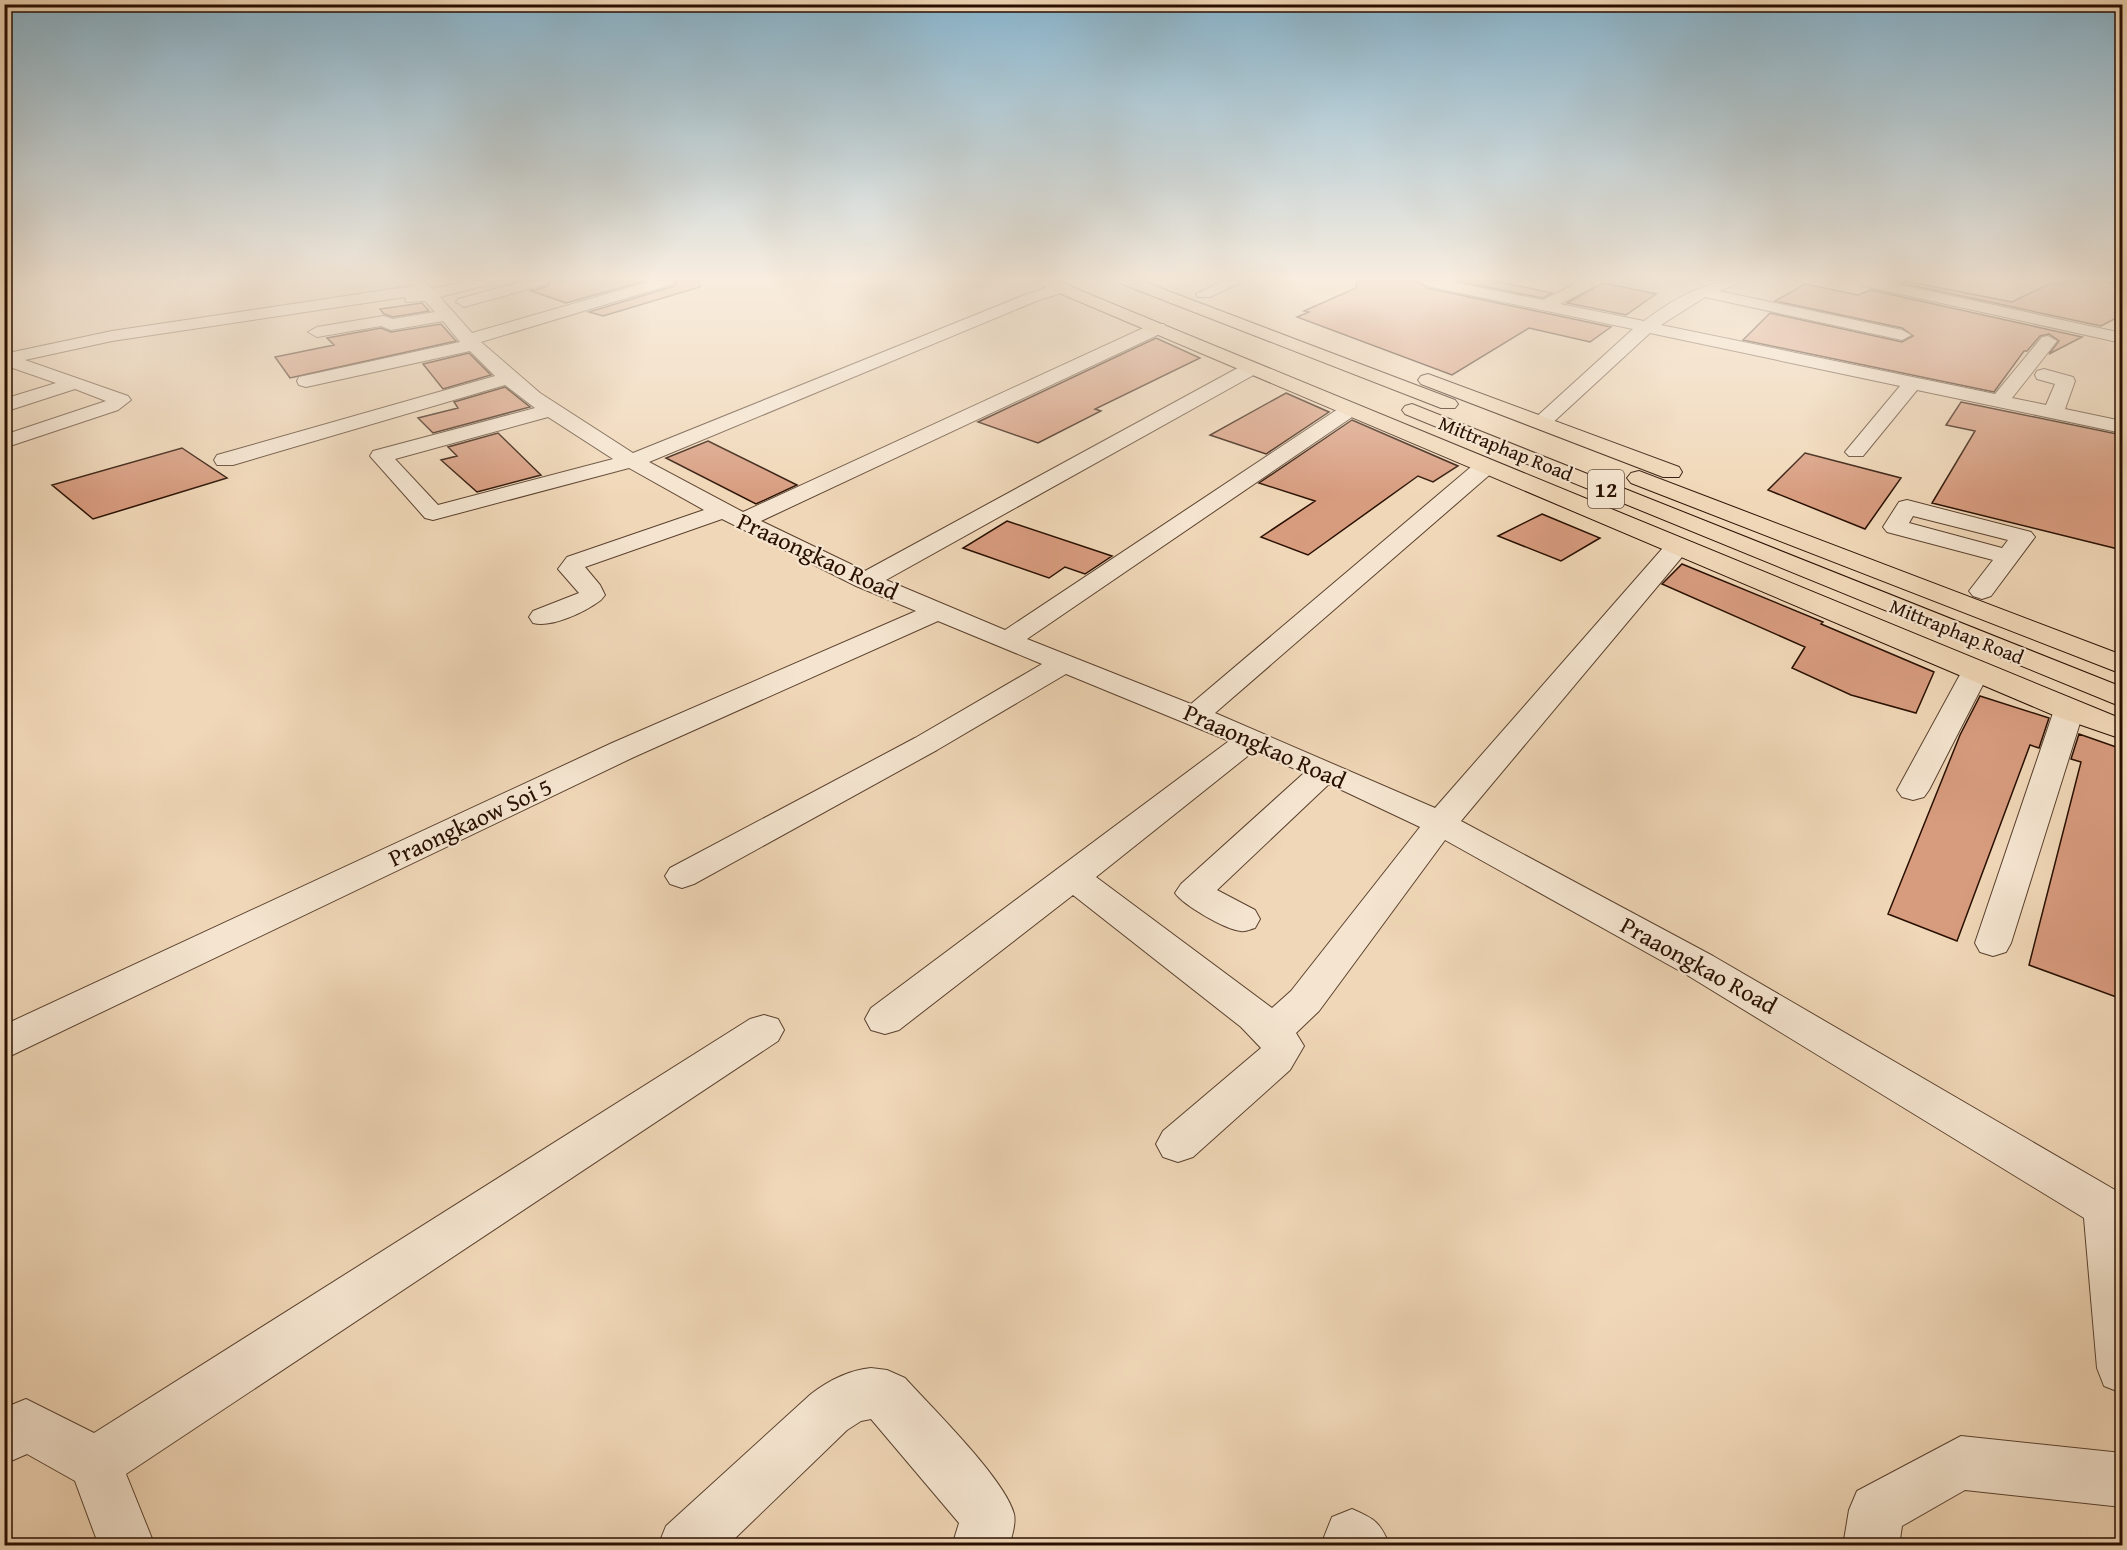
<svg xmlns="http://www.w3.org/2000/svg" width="2127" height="1550" font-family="'Gentium Book Plus',serif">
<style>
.building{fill:#d79b7e;stroke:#280f00;stroke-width:1.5}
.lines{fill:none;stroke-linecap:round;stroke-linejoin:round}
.minor-casing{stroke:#5a412e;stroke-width:2}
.major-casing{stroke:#280f00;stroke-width:2}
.minor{fill:#f5e5d0;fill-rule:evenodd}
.major{fill:#f0d7b7;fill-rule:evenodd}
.labels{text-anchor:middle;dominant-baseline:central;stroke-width:4.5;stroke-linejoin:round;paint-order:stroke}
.far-street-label{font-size:20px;fill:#280f00;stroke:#f5e5d0}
.shield{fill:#f5e5d0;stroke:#664f3e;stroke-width:1.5}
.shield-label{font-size:22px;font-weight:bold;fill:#280f00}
.street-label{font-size:24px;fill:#280f00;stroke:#f5e5d0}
</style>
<rect width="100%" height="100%" fill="#f0d7b7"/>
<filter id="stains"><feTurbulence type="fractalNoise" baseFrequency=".00333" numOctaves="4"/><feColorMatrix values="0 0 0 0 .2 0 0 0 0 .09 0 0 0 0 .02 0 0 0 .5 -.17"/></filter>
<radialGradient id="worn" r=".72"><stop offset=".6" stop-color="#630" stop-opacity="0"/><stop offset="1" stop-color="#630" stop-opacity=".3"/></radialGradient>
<!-- building -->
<path class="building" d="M551,281H645L566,303L531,291L548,286Z
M677,281H699L700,287L603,316L589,312L674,286Z
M1357,281H1417L1427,288L1611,327L1590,342L1529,328L1452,375L1297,317L1309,312L1304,311L1356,288Z
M1456,281H1495L1552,293L1543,298Z
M1905,281L2012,302L2053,282L2062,284L2070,281H2100L2122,285V315L2101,326L1901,283Z
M1603,283L1656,294L1626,315L1567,303Z
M1805,284L1858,295L1871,290L2082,337L2049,354L2059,341L2049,334L2040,336L2027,351H2024L1994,392L1743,340L1770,313L1902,342L1913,336L1902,328L1775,301Z
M422,303L429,311L393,317L384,314L380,309Z
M441,324L456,341L290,378L275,357L334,345L327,338L381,328L391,332Z
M1156,338L1200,358L1095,409L1101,411L1038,443L978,422Z
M469,353L491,375L443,389L423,364Z
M505,387L530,407L433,433L418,418L458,408L454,402Z
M1286,393L1329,412L1266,454L1210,435Z
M1961,402L2122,435V550L1932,503L1975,431L1946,425Z
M1352,420L1458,466L1433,482L1418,476L1308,555L1261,537L1315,501L1259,483Z
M498,433L541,475L477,492L441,460L457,456L448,447Z
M708,441L797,485L756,504L666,458Z
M182,448L227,478L93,519L52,485Z
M1805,453L1901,478L1865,529L1768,490Z
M1542,514L1600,538L1561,561L1498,536Z
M1007,521L1112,556L1085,574L1065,567L1049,578L963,548Z
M1682,564L1823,622L1821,624L1934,672L1916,713L1851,695L1792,668L1805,647L1662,584Z
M1980,696L2049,718L2039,748L2030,745L1957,941L1888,914L1960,735Z
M2079,734L2122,749V980L2119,998L2029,965L2081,762L2071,759Z"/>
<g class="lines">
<!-- minor casing -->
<g class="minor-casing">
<path id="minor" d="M408,281H424L432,289L468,281H493L491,284L440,297L472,333L652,281H675L673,284L481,342L540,393L633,453L1027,294L1062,283L1068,285L1070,288L1068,291L1039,300L649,462L743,512L1152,324H1164L1167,328L1164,332L761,521L865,571L1245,364H1259L1261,368L1259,372L886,580L1005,630L1344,405H1358L1361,409L1358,413L1027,639L1191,704L1478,461H1494L1497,466L1494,471L1215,713L1435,808L1669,541L1678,539L1687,541L1690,546L1687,551L1461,821L1713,956L2122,1194V1393L2104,1386L2097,1368L2084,1218L1687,975L1445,840L1319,1011L1296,1033L1304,1046L1290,1070L1193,1157L1178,1162L1163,1157L1156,1144L1163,1131L1261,1048L1241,1027L1073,895L899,1030L885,1034L871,1030L865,1019L871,1008L1229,741L1066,674L937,750L694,884L682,888L670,884L665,876L670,868L915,738L1042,664L938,621L634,757L4,1059V1025L612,743L916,611L856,586L722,519L585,567L600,585L605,595L601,600C585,612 552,628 533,623L529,617L533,611L579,593L558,569L567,557L704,510L629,468L433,520L425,518L370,456L373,451L535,408L505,385L233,465H217L214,460L217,455L495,376L470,351L306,387L299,385L297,381L299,377L460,342L443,321L391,330L381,326L317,337L308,332L317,327L383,316L393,319L435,312L425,301L406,302L405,297L112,341L25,360L128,396L131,400L118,410L4,448V435L106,401L75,389L4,412V399L56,383L4,365V349L13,352L112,331L412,286ZM548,417L613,459L438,505L395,459ZM1254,751L1304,773L1181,884L1175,893C1183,905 1226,930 1241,931C1245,932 1251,929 1255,928L1260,919L1255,910L1217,890L1329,784L1420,827L1291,991L1272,1008L1096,877Z
M525,281H549L547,284L464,307L456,302L458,299Z
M1223,281H1244L1210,297H1198L1196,294Z
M1419,281H1447L1543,300L1575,284L1573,281H1589L1593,285L1591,288L1560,304L1644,321C1672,300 1703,281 1739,281L1737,284L1719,291L1902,330L1911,335L1902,340L1705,297L1661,325L1995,394L2042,337L2048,336L2057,341L2012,398L2046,405L2055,384L2037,379L2035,375L2037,371L2044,369L2073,377L2075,381L2065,409L2122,421V433L1917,390L1863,456H1849L1845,452L1900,386L1650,333L1548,427H1534L1531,423L1534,419L1633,329L1427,286Z
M1856,281H1883L2122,333V343L1864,286Z
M1907,500L2031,532L2035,537L1991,596L1982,599L1973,596L1969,591L1993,560L1887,532L1883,527L1899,502ZM1913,516L2008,540L2002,548L1909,523Z
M1976,663L1986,665L1990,671L1929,790L1924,797L1913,800L1902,797L1897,790L1962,671L1966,665Z
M2069,701L2079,704L2084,710L2011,943L2006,952L1993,956L1980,952L1975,943L2054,710L2059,704Z
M764,1015L778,1019L784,1030L778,1041L126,1474L155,1546H99L75,1481L27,1454L4,1464V1408L26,1399L94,1433L750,1019Z
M871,1368L887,1370L905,1378C932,1408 1005,1479 1014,1514C1016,1524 1012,1536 1009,1546H952L959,1523L871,1419L861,1421L847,1430L727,1546H658L666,1526L811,1394C828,1381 849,1370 871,1368Z
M1961,1436L2122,1453V1507L1965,1490L1902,1526L1899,1546H1843L1849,1510L1857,1491Z
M1352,1509C1375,1519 1380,1522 1390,1546H1328L1324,1537L1332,1517Z"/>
</g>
<!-- major casing -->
<g class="major-casing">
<path id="major" d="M1036,281H1057L2122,719V739L2058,717L1038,284Z
M1120,281H1142L1455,400L1458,404L1455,408H1441L1122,284Z
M1428,374L1679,467L1682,472L1679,477H1663L1421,384L1418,380L1421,376Z
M1412,404L2122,687V707L1405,414L1402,410L1405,406Z
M1639,471L2122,655V674L1631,483L1627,478L1631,473Z"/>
</g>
<!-- minor -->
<use href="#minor" class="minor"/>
<!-- major -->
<use href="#major" class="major"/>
</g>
<!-- sky -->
<linearGradient id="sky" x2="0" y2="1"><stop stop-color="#89b6cf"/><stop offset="0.56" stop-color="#f8eddf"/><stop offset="1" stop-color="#f8eddf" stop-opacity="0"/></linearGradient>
<rect width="2127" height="498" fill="url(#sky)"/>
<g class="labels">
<!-- far-street labels -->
<g class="far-street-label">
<text transform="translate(1506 448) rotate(22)">Mittraphap Road</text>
<text transform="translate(1957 631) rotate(22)">Mittraphap Road</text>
</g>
<!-- shield labels -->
<rect class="shield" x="1588" y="470" width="36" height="38" rx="4.5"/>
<g class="shield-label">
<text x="1606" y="489">12</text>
</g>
<!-- street labels -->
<g class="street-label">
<text transform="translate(818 556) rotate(25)">Praaongkao Road</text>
<text transform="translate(1265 746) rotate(24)">Praaongkao Road</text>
<text transform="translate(470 822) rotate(-25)">Praongkaow Soi 5</text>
<text transform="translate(1699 965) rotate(29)">Praaongkao Road</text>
</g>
</g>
<!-- margin -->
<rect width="2127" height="1550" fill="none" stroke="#f0d7b7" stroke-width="24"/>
<rect x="6" y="6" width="2115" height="1538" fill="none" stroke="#280f00" stroke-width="3"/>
<rect x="12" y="12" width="2103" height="1526" fill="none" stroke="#280f00" stroke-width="1.5"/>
<rect width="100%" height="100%" filter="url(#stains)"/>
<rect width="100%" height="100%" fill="url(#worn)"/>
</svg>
